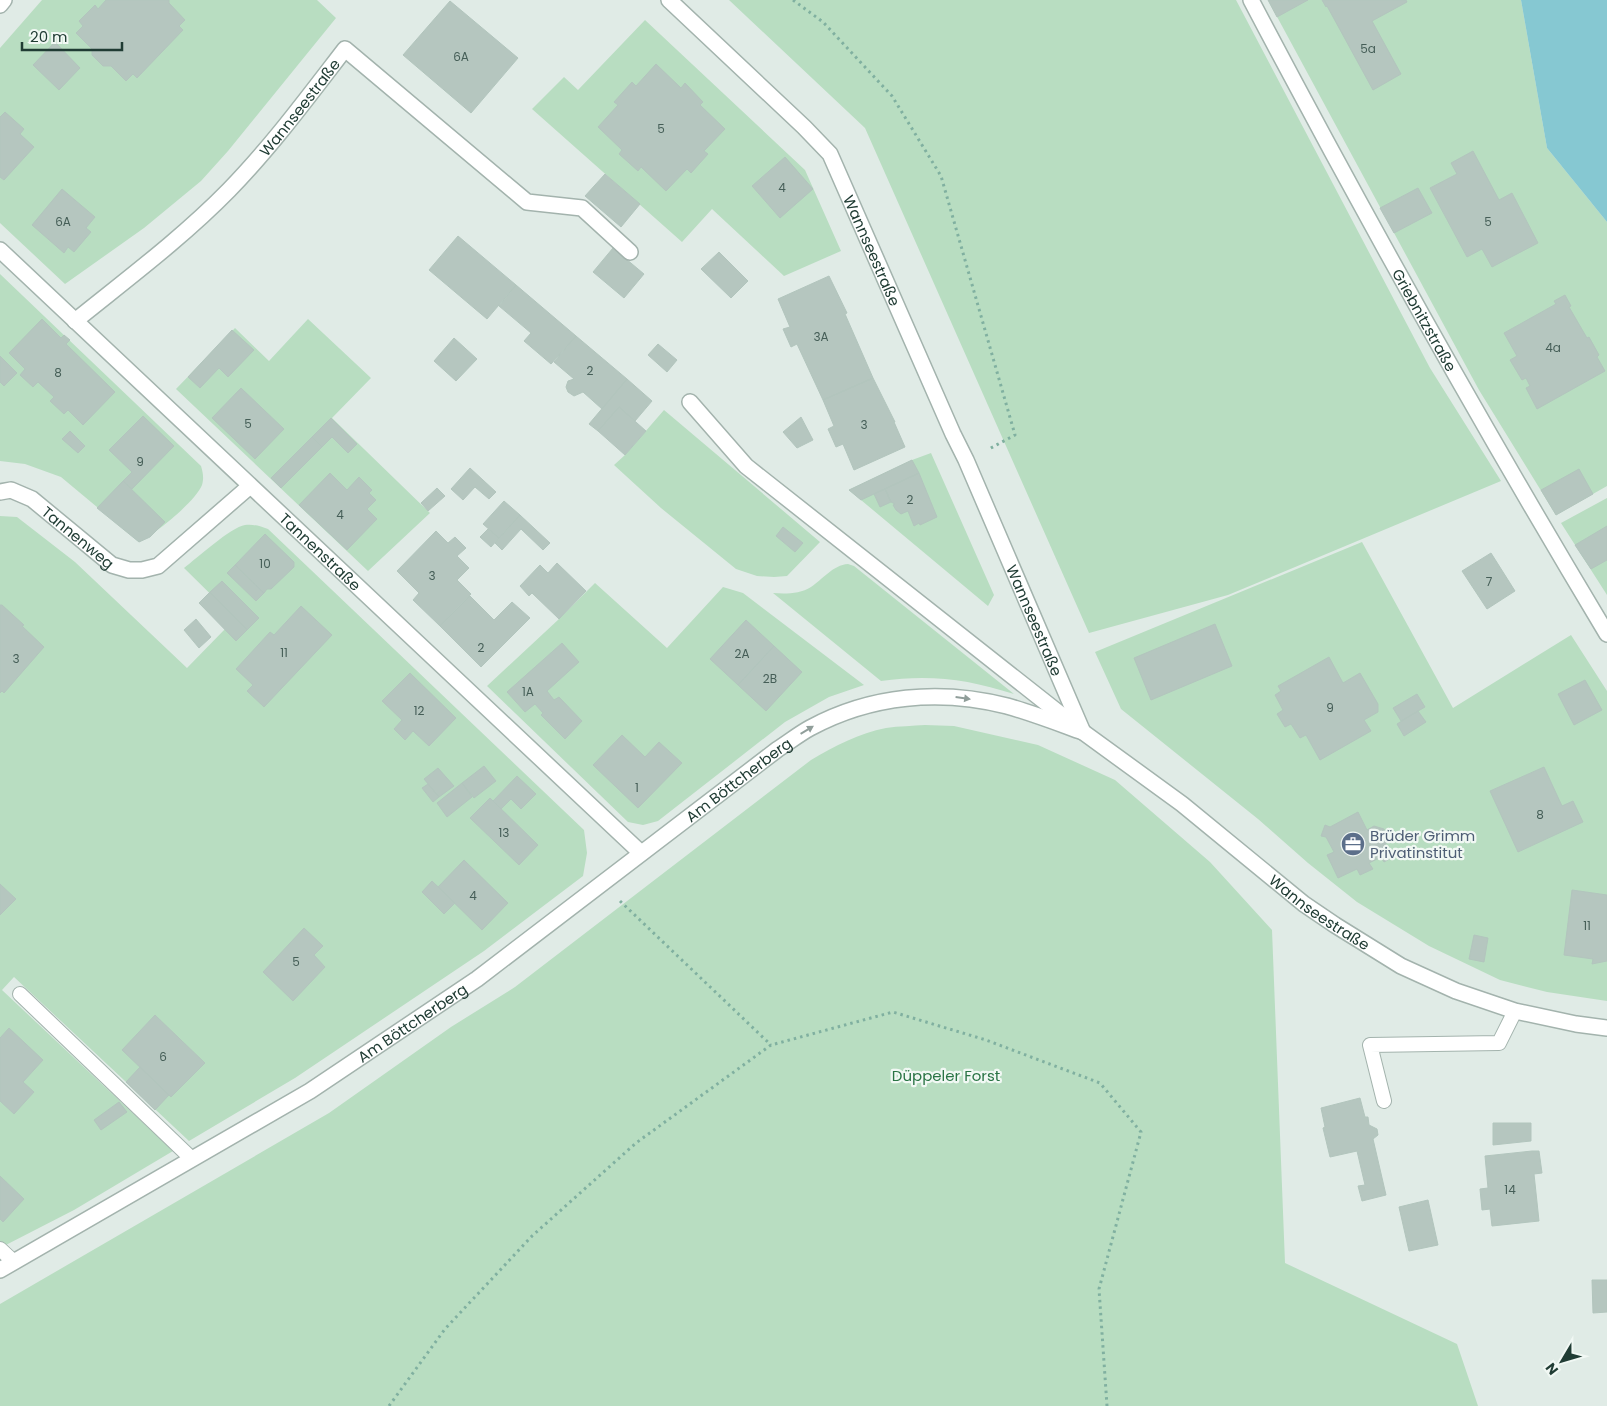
<svg xmlns="http://www.w3.org/2000/svg" width="1607" height="1406" font-family="Poppins,sans-serif">
<style>
.green{fill:#b8ddc1}
.water{fill:#86c8d2}
.building{fill:#b5c6bf;stroke:#b2c5bd}
.lines{fill:none;stroke-linecap:round;stroke-linejoin:round}
.lane-casing{stroke:#a3b3ad;stroke-width:16}
.street-casing{stroke:#a3b3ad;stroke-width:18}
.path{stroke:#80b0a0;stroke-width:3;stroke-dasharray:2.5 4;stroke-linecap:butt}
.lane{stroke:#fff;stroke-width:14}
.street{stroke:#fff;stroke-width:15}
.oneway{fill:#909e9a}
.labels{text-anchor:middle;dominant-baseline:central;stroke-width:4.5;stroke-linejoin:round;paint-order:stroke}
.number-label{font-size:12px;fill:#455e57}
.street-label{font-size:15px;fill:#203c34;stroke:#f1f8f4}
.service-label{font-size:15px;fill:#4e5e75;stroke:#f1f8f4;text-anchor:start}
.park-label{font-size:15px;fill:#2a7445;stroke:#f1f8f4}
</style>
<rect width="100%" height="100%" fill="#e0ebe6"/>
<!-- green -->
<path class="green" d="M42,0H317L336,18L228,151L201,181L144,228L65,284L0,223V48Z
M729,0H1236L1430,368L1501,481L1228,595L1089,633L865,128Z
M1268,0H1521L1547,148L1607,222V486L1556,515L1479,390Z
M645,20L805,170L841,251L784,276L712,209L682,242L532,109L564,77L578,90Z
M0,274L201,466C203,473 204,478 202,485C195,502 155,534 139,542L61,477L25,464L0,461Z
M308,319L371,378L332,418L430,513L368,571L176,389L235,328L269,361Z
M664,410L820,542L787,576L774,577L757,576L736,569L661,508L614,465L625,455Z
M931,453L994,595L988,606L849,490L912,460Z
M1607,498V595L1561,523Z
M0,516L17,517L75,562L187,668L225,629L236,641L247,630L184,568C196,559 231,527 245,525C253,524 260,526 268,529L584,830L587,853L583,876L484,951L295,1078L189,1141L14,977L2,990L173,1151L74,1210L0,1248Z
M1362,542L1453,708L1571,635L1607,691V1001L1547,992L1500,980L1429,946L1357,902L1308,863L1258,819L1121,709L1095,652Z
M848,564L854,566L1014,694C968,679 929,674 881,681L773,593C785,594 800,594 811,587C823,579 833,565 848,564Z
M595,583L667,648L723,587L743,593L864,685L829,697L785,722L658,821L643,825L628,822L487,686L559,619Z
M925,725L954,726L1038,745L1115,780L1210,862L1272,930L1285,1263L1457,1344L1478,1406H0V1304L329,1113L451,1027L515,987L811,760C835,746 859,733 886,728C899,726 913,726 925,725Z"/>
<!-- water -->
<path class="water" d="M1521,0H1607V222L1547,148Z"/>
<!-- building -->
<path class="building" d="M106,0H169V3L185,20L179,26L183,30L137,78L133,74L126,81L111,66H103L92,55V49L76,33L83,26L79,21L95,5L98,9Z
M1268,0H1308L1277,17Z
M1322,0H1406L1407,2L1372,21L1401,74L1373,90L1327,6L1326,7Z
M450,1L518,58L471,113L403,55Z
M55,42L80,68L59,90L33,65Z
M656,64L681,88L685,83L703,102L700,105L725,129L704,151L708,154L691,173L687,169L666,191L641,167L638,171L619,154L622,150L598,127L618,105L614,102L632,82L636,86Z
M5,112L24,129L20,134L34,147L4,180L0,177V117Z
M1473,151L1499,200L1512,193L1538,243L1492,267L1482,249L1467,257L1430,188L1457,174L1451,163Z
M785,157L813,189L780,218L752,186Z
M605,174L640,204L621,227L585,196Z
M1418,188L1432,213L1394,233L1380,208Z
M62,189L95,217L86,228L91,232L74,252L68,247L64,253L32,225Z
M458,236L516,285L487,319L429,270Z
M613,248L644,274L624,298L593,272Z
M719,252L748,281L731,298L701,269Z
M829,276L847,313L845,314L873,378L823,400L797,344L791,347L783,329L790,327L778,299Z
M516,285L576,336L551,364L524,341L531,333L499,306Z
M1565,295L1571,306L1569,307L1587,338L1589,337L1599,355L1597,357L1605,371L1537,409L1526,388L1530,386L1526,378L1522,380L1510,360L1517,356L1504,333L1556,304L1554,301Z
M42,319L61,338L64,335L70,340L66,344L115,392L83,425L68,410L64,414L50,401L54,397L38,382L33,387L20,375L25,369L9,353Z
M232,330L254,350L228,377L219,368L200,388L188,377Z
M576,336L627,379L602,409L583,392L574,396L568,392L566,387L568,381L574,379L554,362Z
M454,338L477,359L456,381L434,361Z
M658,344L677,360L667,372L648,355Z
M0,356L17,373L4,386L0,382Z
M873,378L895,422H894L905,447L854,470L843,444L836,447L828,429L834,426L823,400Z
M627,379L652,401L635,421L619,407L598,431L589,424Z
M241,388L284,429L255,459L212,418Z
M619,407L646,431L625,455L598,431Z
M143,416L174,446L132,489L123,481L132,472L109,450Z
M801,417L813,440L797,448L783,432Z
M331,418L357,444L348,453L332,437L322,447L312,437Z
M70,431L85,446L78,453L62,439Z
M312,437L322,447L281,488L271,478Z
M912,460L919,473L861,500L849,490Z
M470,468L496,492L489,499L475,487L463,500L451,489Z
M1579,469L1593,494L1556,515L1541,490Z
M330,473L347,490L359,477L372,490L369,493L376,500L367,509L377,519L347,550L299,505Z
M919,473L937,517L920,525L919,523L914,526L908,511L901,514L896,510L893,505L895,504L891,502L885,489Z
M123,481L165,522L150,537L139,542L97,508Z
M437,488L445,496L428,511L421,503Z
M885,489L891,502L880,507L874,494Z
M504,501L520,515L499,538L483,524Z
M520,515L550,543L543,550L521,529L502,550L495,543Z
M1607,526V560L1591,569L1575,545Z
M783,527L803,543L795,552L776,536Z
M488,529L499,538L491,547L480,537Z
M436,531L448,543L455,537L466,548L457,556L469,568L457,580L471,594L440,626L413,600L419,593L397,571Z
M265,534L294,562V567L271,589H267L264,593L235,565Z
M1491,553L1515,591L1487,609L1462,571Z
M557,563L586,591L559,619L532,593L529,596L520,586L540,565L548,573Z
M235,565L264,593L256,601L227,573Z
M222,581L259,618L247,630L210,592Z
M210,592L247,630L236,641L199,603Z
M470,596L494,620L512,602L530,618L481,667L440,626Z
M0,605H2L24,625L22,626L44,647L4,693L2,691L0,693Z
M301,606L332,635L264,707L247,691L253,685L236,669L270,632L274,635Z
M196,619L211,637L199,648L184,630Z
M746,620L774,646L738,685L710,659Z
M1215,624L1232,666L1151,700L1134,658Z
M562,643L579,662L547,691L554,700L559,697L582,721L565,739L541,715L543,713L535,704L525,712L507,692Z
M774,646L802,672L766,711L738,685Z
M1329,657L1343,683L1360,673L1378,704V712L1364,720L1371,731L1320,760L1306,735L1300,738L1291,724L1285,727L1277,714L1283,710L1275,695L1281,691L1278,686Z
M410,673L456,718L429,746L413,731L405,740L394,729L402,720L382,701Z
M1585,680L1602,710L1574,725L1558,694Z
M1417,694L1425,707L1401,721L1393,708Z
M1418,711L1426,722L1404,736L1397,724Z
M622,735L645,757L659,742L682,763L638,808L593,765Z
M484,766L496,781L474,798L462,783Z
M1544,767L1562,806L1573,801L1583,822L1518,852L1490,791Z
M438,768L454,786L439,797L424,779Z
M517,776L536,794L521,809L511,799L501,809L493,801Z
M462,783L472,797L447,817L437,803Z
M428,784L439,797L433,802L422,788Z
M490,798L538,845L519,865L470,818Z
M1358,812L1367,830L1374,826L1384,829L1388,838L1385,846L1391,858L1384,862L1381,857L1369,863L1373,869L1360,875L1357,869L1338,878L1327,855L1334,852L1326,837L1321,836L1325,825L1330,827Z
M464,860L508,903L482,930L438,887Z
M432,881L455,903L444,914L422,892Z
M0,884L16,899L0,915Z
M1572,890L1607,895V961L1592,964L1593,959L1564,955Z
M304,928L323,946L314,955L325,967L293,1001L263,972Z
M1474,935L1488,938L1484,962L1469,959Z
M155,1015L205,1063L171,1097L122,1050Z
M9,1028L43,1060L23,1082L34,1092L14,1114L0,1101V1038Z
M140,1067L169,1095L155,1110L126,1082Z
M1360,1098L1365,1117H1368L1369,1125L1377,1129L1378,1135L1373,1139L1386,1195L1362,1201L1358,1186L1365,1185L1357,1151L1330,1157L1323,1128L1325,1127L1321,1108Z
M119,1102L127,1112L101,1130L94,1120Z
M1493,1123H1531V1141L1493,1145Z
M1532,1151H1539L1542,1173L1534,1174L1539,1221L1492,1226L1490,1209L1482,1210L1480,1189L1488,1188L1485,1156Z
M0,1176L24,1199L3,1222L0,1219Z
M1428,1200L1438,1245L1409,1251L1399,1207Z
M1592,1280H1607V1312L1593,1313Z"/>
<g class="lines">
<!-- lane casing -->
<g class="lane-casing">
<path id="lane" d="M20,994L192,1159
M1384,1101L1370,1045L1499,1043L1515,1011
M0,1249L14,1262"/>
</g>
<!-- street casing -->
<g class="street-casing">
<g id="street">
<path id="s1" d="M669,0L804,127L830,154L953,434L966,460L1082,730"/>
<path id="s2" d="M1251,0C1364,215 1482,426 1607,634"/>
<path d="M0,5L4,0"/>
<path id="s3" d="M0,250L641,853"/>
<path id="s4" d="M75,321C127,279 182,238 229,190C271,147 308,97 345,49L527,202L582,208L630,252"/>
<path id="s5" d="M690,402L746,466L1083,732L1182,804L1304,904L1335,925L1401,966L1456,991L1515,1011L1576,1024L1607,1028"/>
<path id="s6" d="M0,492L11,490L32,499L112,565L129,570H142L158,566L250,486"/>
<path id="s7" d="M0,1270L310,1091L477,979L778,749C789,742 799,734 810,728C871,695 940,689 1007,706C1032,713 1058,723 1083,732"/>
</g>
</g>
<!-- path -->
<path class="path" d="M793,0L823,22L892,96L941,176L1015,435L989,449
M620,901L771,1045
M389,1406L445,1329L532,1236L636,1143L771,1045L893,1012L986,1040L1100,1083L1141,1132L1099,1289L1107,1406"/>
<!-- lane -->
<use href="#lane" class="lane"/>
<!-- street -->
<use href="#street" class="street"/>
</g>
<!-- one-way arrows -->
<defs><path id="oneway-solid" d="M-6-.8H1V-3.2L6.5 0L1 3.2V.8H-6Z" transform="scale(1.25)"/></defs>
<g class="oneway">
<use href="#oneway-solid" transform="translate(963 698) rotate(8)"/>
<use href="#oneway-solid" transform="translate(807 730) rotate(-31)"/>
</g>
<!-- icons -->
<defs>
<g id="office-disc" transform="scale(1.25)"><circle r="9.5" fill="#5c6f8a" stroke="#f1f8f4"/><path d="M-6-3h4V-5.5h4V-3h4V5H-6ZM-1-4.5V-3h2v-1.5ZM-6 0V1H6V0Z" fill="#fff"/></g>
</defs>
<g fill-rule="evenodd">
<use href="#office-disc" x="1353" y="844"/>
</g>
<g class="labels">
<!-- number labels -->
<g class="number-label">
<text x="1368" y="48">5a</text>
<text x="461" y="56">6A</text>
<text x="661" y="128">5</text>
<text x="782" y="187">4</text>
<text x="63" y="221">6A</text>
<text x="1488" y="221">5</text>
<text x="821" y="336">3A</text>
<text x="1553" y="347">4a</text>
<text x="590" y="370">2</text>
<text x="58" y="372">8</text>
<text x="248" y="423">5</text>
<text x="864" y="424">3</text>
<text x="140" y="461">9</text>
<text x="910" y="499">2</text>
<text x="340" y="514">4</text>
<text x="265" y="563">10</text>
<text x="432" y="575">3</text>
<text x="1489" y="581">7</text>
<text x="481" y="647">2</text>
<text x="284" y="652">11</text>
<text x="742" y="653">2A</text>
<text x="16" y="658">3</text>
<text x="770" y="678">2B</text>
<text x="528" y="691">1A</text>
<text x="1330" y="707">9</text>
<text x="419" y="710">12</text>
<text x="637" y="787">1</text>
<text x="1540" y="814">8</text>
<text x="504" y="832">13</text>
<text x="473" y="895">4</text>
<text x="1587" y="925">11</text>
<text x="296" y="961">5</text>
<text x="163" y="1056">6</text>
<text x="1510" y="1189">14</text>
</g>
<!-- street labels -->
<g class="street-label">
<text stroke="none"><textPath href="#s4" startOffset="311">Wannseestraße</textPath></text>
<text stroke="none"><textPath href="#s1" startOffset="328">Wannseestraße</textPath></text>
<text stroke="none"><textPath href="#s2" startOffset="364">Griebnitzstraße</textPath></text>
<text stroke="none"><textPath href="#s6" startOffset="94">Tannenweg</textPath></text>
<text stroke="none"><textPath href="#s3" startOffset="440">Tannenstraße</textPath></text>
<text stroke="none"><textPath href="#s1" startOffset="732">Wannseestraße</textPath></text>
<text stroke="none"><textPath href="#s7" startOffset="888">Am Böttcherberg</textPath></text>
<text stroke="none"><textPath href="#s5" startOffset="812">Wannseestraße</textPath></text>
<text stroke="none"><textPath href="#s7" startOffset="481">Am Böttcherberg</textPath></text>
</g>
<!-- service labels -->
<g class="service-label">
<text x="1370" y="835">Brüder Grimm<tspan x="1370" dy="17">Privatinstitut</tspan></text>
</g>
<!-- park labels -->
<g class="park-label">
<text x="946" y="1075">Düppeler Forst</text>
</g>
</g>
<!-- north arrow -->
<g transform="translate(1562 1361) rotate(232)" stroke="#f1f8f4" stroke-width="4" paint-order="stroke">
<path d="M0-4L9 19L0 12L-9 19Z" fill="#203c34"/>
<text y="-8" font-size="14" font-weight="bold" text-anchor="middle" fill="#203c34">N</text>
</g>
<!-- scale -->
<path d="M22 42v8h100v-8" fill="none" stroke="#203c34" stroke-width="2.5"/>
<text x="30" y="42" font-size="15" fill="#203c34" stroke="#f1f8f4" stroke-width="4" paint-order="stroke">20 m</text>
</svg>
